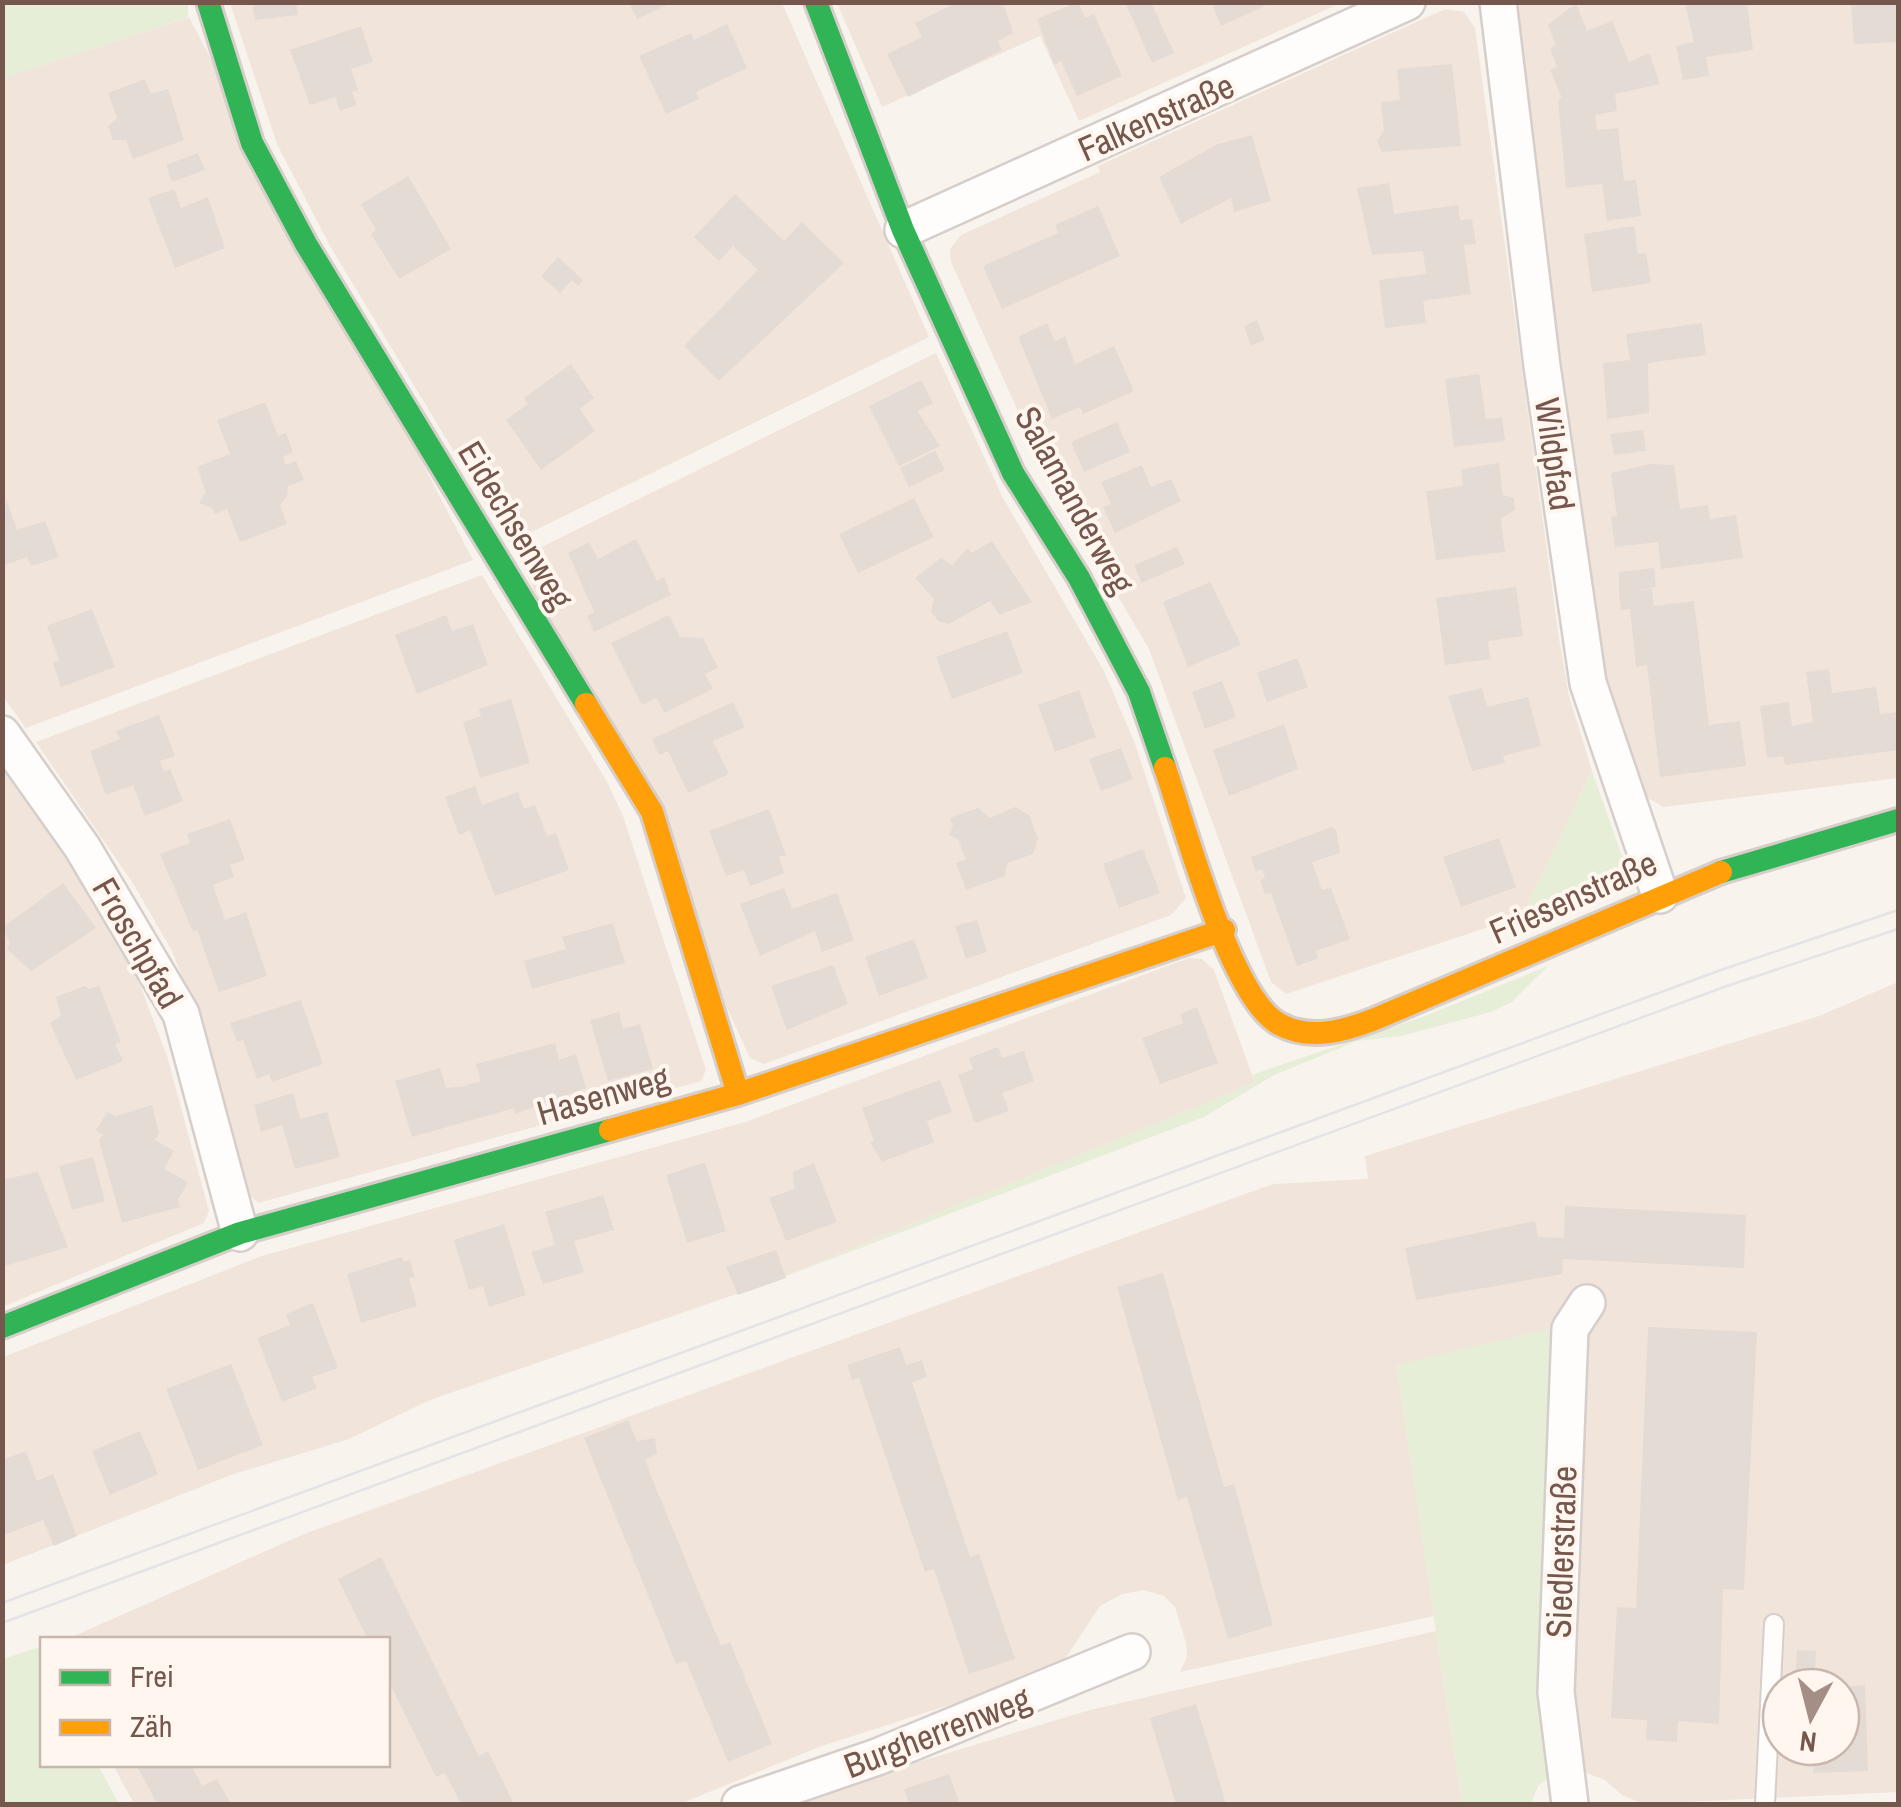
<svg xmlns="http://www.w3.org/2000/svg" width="1901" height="1807" font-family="'Archivo Narrow',sans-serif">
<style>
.residential{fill:#f1e5db;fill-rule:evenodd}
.green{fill:#e7eed8}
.building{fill:#e4dbd5}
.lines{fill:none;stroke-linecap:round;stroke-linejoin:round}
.lane-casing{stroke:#d6ceca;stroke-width:22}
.street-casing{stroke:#d6ceca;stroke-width:40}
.fast-casing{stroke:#d7ceca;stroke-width:28}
.slow-casing{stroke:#d7ceca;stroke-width:28}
.lane{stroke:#fefdfc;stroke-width:18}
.street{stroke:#fefdfc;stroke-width:35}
.fast{stroke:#30b455;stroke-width:22}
.slow{stroke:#ff9f0a;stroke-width:22}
.tram{stroke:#e5e3e5;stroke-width:2.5}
.labels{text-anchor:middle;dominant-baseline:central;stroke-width:8;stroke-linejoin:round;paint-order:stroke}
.street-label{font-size:35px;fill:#76574d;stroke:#fff7ef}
</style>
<rect width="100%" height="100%" fill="#f8f3ed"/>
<!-- residential -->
<path class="residential" d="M230,3H782L929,337L509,543L330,246L277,144Z
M837,3H1341L1079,121L1040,36L882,107Z
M1514,3H1898V778L1663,807L1645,796L1608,688L1598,634Z
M1445,9L1464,12L1475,28L1559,638L1569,696L1592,771L1522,916L1286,994L1271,982L1149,649L1047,476L951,262L950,249L961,235L1100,172L1098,166Z
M189,17L473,560L26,728L2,695V78Z
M936,353L1003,498L1104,671L1135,744L1186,898L1171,915L764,1064L750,1058L519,558Z
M482,575L606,780L623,816L706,1070L701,1081L258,1203L247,1192L198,1018L172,951L134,885L36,742Z
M2,766L83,882L134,969L167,1056L209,1211L204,1223L2,1307Z
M1189,958L1202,959L1214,970L1255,1083L768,1283L430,1400L349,1439L231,1475L3,1565V1357L262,1256L745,1122Z
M1898,982V1792L1644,1804L1622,1795L1605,1780L1581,1771L1397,1365L1434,1616L1180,1672L1187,1657L1186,1643L1175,1607L1164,1596L1144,1590L1122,1594L1100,1606L1063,1662L1048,1673L819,1747L680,1804H134L113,1765L388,1764V1640H65L304,1534L1273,1184L1368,1179L1365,1156L1819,1016ZM1781,1687H1841V1747H1781Z
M1436,1631L1462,1804H802L918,1762L1090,1710Z"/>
<!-- green -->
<path class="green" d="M2,3H188V17L3,78Z
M1592,771L1623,859C1623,896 1551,906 1522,916Z
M1548,966L1512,1002L1491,1012L1401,1036L1357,1041L1274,1075L1204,1117L768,1283L1254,1083L1251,1075L1425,1016Z
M1586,1320L1553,1775L1538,1786L1531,1804H1462L1396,1365Z
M42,1646V1764L98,1765L119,1804H3V1659Z"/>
<!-- building -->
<path class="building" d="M252,2H296L298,15L255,20Z
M629,2H674L637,19Z
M957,2H1003L1013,33L998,41L1002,50L908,97L887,54L922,37L915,23Z
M1078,2L1085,18L1094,14L1122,76L1077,96L1061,61L1054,65L1037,19Z
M1125,2H1151L1174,53L1152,63Z
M1211,2H1273L1221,26Z
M1685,2H1747L1753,50L1706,57L1709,76L1683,80L1676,46L1694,42Z
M1851,2H1898V42L1854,44Z
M1576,3L1587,31L1612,21L1629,62L1649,53L1660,84L1615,94L1617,111L1595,115L1597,130L1618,128L1624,181L1636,180L1641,216L1607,221L1602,184L1566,188L1558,100L1562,98L1550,70L1557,67L1550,48L1556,45L1548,25Z
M727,24L747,68L696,92L699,99L666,114L639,56L691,33L694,40Z
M361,26L373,62L351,69L358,90L352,92L357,105L340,111L335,97L310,105L290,50Z
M1452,64L1461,146L1382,152L1377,141L1384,130L1381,102L1400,100L1397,69Z
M145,79L151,94L168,89L184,140L133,159L126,140H113L108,126L117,118L108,93Z
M1252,135L1271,201L1234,212L1231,198L1181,224L1159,177L1218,144Z
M198,153L205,170L172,182L166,165Z
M408,176L451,249L399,279L371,234L376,230L361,204Z
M1389,183L1394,214L1458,205L1460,220L1472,219L1476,244L1464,245L1471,294L1423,301L1426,323L1385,328L1379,280L1426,274L1423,251L1372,255L1357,188Z
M174,189L181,208L208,197L225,248L175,268L148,198Z
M735,194L784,241L802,222L844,263L719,381L684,346L758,270L733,246L719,261L694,237Z
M1098,206L1120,256L1002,309L983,266L1058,233L1055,225Z
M1634,226L1638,254L1646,253L1651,283L1592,292L1584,234Z
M558,257L583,280L578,286L572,280L560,293L541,276Z
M1257,320L1265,340L1251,346L1244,326Z
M1047,323L1055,341L1065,336L1075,364L1114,346L1134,391L1083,414L1080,407L1052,419L1018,337Z
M1702,323L1706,355L1648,363L1649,413L1607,419L1603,363L1630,360L1626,334Z
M571,364L594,398L580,409L595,431L541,470L506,420L528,404L524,398Z
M1479,374L1486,419L1502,417L1505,441L1454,447L1445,379Z
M921,380L933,403L917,411L940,446L899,466L869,406Z
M265,402L278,436L286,433L293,452L283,457L286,465L296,461L304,480L288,486L287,497L280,505L287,524L240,542L227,509L215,514L212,508L199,503L206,492L197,467L230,454L217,420Z
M1117,422L1130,452L1084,472L1071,442Z
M1643,430L1646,451L1614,455L1610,434Z
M935,451L945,470L909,487L900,468Z
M1499,463L1503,495L1514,498L1515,510L1501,518L1505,552L1436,560L1426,491L1463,486L1461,469Z
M1650,464L1674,465L1680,509L1708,505L1710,519L1736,515L1743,558L1661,569L1658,542L1615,547L1611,517L1617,516L1611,473Z
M1142,465L1151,487L1171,479L1181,501L1115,533L1103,507L1111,504L1101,482Z
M914,498L934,537L858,573L839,534Z
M6,499L17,530L45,521L59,557L31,566L27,557L2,566Z
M636,539L657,581L664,577L671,595L594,632L587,616L594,612L568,553L589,542L598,559Z
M992,541L1032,602L999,615L990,601L949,624L938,621L931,611L934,599L915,578L941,558L952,565L968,548L971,553Z
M1177,547L1185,564L1142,583L1134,565Z
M1654,568L1656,587L1636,591L1652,589L1654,606L1694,601L1709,725L1740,721L1746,766L1660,777L1647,665L1636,667L1630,609L1621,610L1619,594V572Z
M1210,582L1241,645L1188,667L1163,602Z
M1516,587L1523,636L1488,641L1490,659L1445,665L1436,598Z
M92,609L115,667L61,687L53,663L59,660L47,626Z
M446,615L452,631L473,624L488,665L417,694L395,635Z
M669,615L680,637L703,638L718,668L705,674L713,689L664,713L657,698L642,705L611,643Z
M1007,631L1023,673L952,699L936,657Z
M1297,658L1308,687L1267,702L1257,673Z
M1829,669L1832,693L1876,687L1880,714L1898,712V750L1785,765L1783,756L1767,758L1760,706L1789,702L1792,726L1813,722L1806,672Z
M1222,681L1236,717L1205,729L1192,692Z
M1482,688L1487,707L1528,697L1541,746L1503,756L1505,763L1472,771L1448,696Z
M1079,690L1096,737L1055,752L1038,705Z
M511,699L530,763L480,778L463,722L481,716L479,709Z
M733,702L745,727L713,741L729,774L688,793L668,751L659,755L652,739Z
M159,715L175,756L160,761L164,772L170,769L183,801L145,816L133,785L106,795L90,751L120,739L116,731Z
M1284,724L1298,769L1229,796L1213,750Z
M1121,748L1133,779L1101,791L1089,759Z
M475,786L482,805L518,792L524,809L535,805L547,836L556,833L569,870L495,896L470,830L459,835L445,797Z
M1015,807L1029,815L1038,839L1033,854L1007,863L1005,876L966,890L956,863L966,859L958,839L949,835L953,826L950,818L978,808L990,818Z
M769,809L786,855L779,857L784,873L750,886L744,870L726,876L709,831Z
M230,819L245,860L230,865L234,877L213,885L225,920L246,912L267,976L219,992L197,930L193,932L160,854L190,843L187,834Z
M1331,827L1336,829L1340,853L1312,862L1322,890L1331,888L1350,939L1316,951L1318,958L1297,966L1271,893L1265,894L1260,880L1265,878L1262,869L1256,872L1251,857Z
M1499,838L1516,887L1461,907L1443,857Z
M1143,849L1160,893L1119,908L1103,864Z
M63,883L96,928L31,971L7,949L10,942L2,928Z
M784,888L792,909L837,893L854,940L822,952L815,931L760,956L740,904Z
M977,920L987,952L966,959L955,926Z
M613,923L625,963L532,989L524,961L566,949L562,937Z
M914,939L928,978L879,996L865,957Z
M833,965L848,1004L787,1030L771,986Z
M85,986L89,989L99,986L121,1042L115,1044L123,1061L76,1080L50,1023L61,1016L56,997Z
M301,1000L323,1064L272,1082L269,1074L257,1079L243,1040L237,1042L230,1023Z
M1197,1007L1218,1063L1160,1084L1142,1038L1183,1023L1180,1014Z
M619,1012L623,1029L640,1024L653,1069L608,1081L590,1020Z
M555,1043L559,1060L576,1054L586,1088L515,1114L514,1108L412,1137L395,1081L440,1068L446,1088L464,1086L481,1081L476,1064Z
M998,1047L1002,1058L1024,1051L1034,1081L1002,1093L1009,1111L975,1123L958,1075L973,1069L969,1058Z
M940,1080L952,1112L927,1121L934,1142L882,1162L870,1142L874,1141L862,1108Z
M293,1093L300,1119L327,1112L340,1157L295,1169L282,1125L261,1132L254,1105Z
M152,1105L159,1133L155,1140L174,1151L164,1169L188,1182L178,1200L180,1207L122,1223L99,1141L103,1135L96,1130L107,1112L116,1116Z
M93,1157L105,1201L72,1210L59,1166Z
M705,1162L726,1231L687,1243L666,1175Z
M814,1163L837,1222L786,1241L769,1198L794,1189L793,1172Z
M38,1172L68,1247L2,1267V1180Z
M603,1195L614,1230L574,1241L584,1272L543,1284L531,1252L555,1245L545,1212Z
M1565,1206L1746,1215L1744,1268L1563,1259L1562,1274L1416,1300L1405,1248L1535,1221L1538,1237L1564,1238Z
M504,1224L526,1295L489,1307L483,1286L469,1290L454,1240Z
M776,1250L786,1278L738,1295L726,1267Z
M402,1257L404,1262L410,1260L415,1277L409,1278L417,1306L361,1323L347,1274Z
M1163,1273L1224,1487L1234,1484L1273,1625L1228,1639L1187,1497L1178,1500L1117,1287Z
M313,1303L338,1368L312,1377L317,1388L282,1402L257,1338L290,1325L286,1314Z
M1648,1327L1757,1332L1744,1590L1723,1589L1719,1724L1678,1721L1677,1742L1646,1740L1647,1720L1611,1718L1617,1607L1636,1608Z
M900,1347L906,1365L922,1360L927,1377L912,1382L970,1557L979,1554L1015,1659L969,1674L934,1569L925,1572L859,1378L852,1380L847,1365Z
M231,1364L263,1445L198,1470L166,1389Z
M628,1420L637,1441L655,1438L657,1454L645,1459L651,1476L721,1646L730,1642L772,1744L728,1762L686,1661L676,1664L584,1438Z
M140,1431L158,1474L110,1495L92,1451Z
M26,1451L37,1481L53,1474L77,1536L54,1546L43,1520L4,1535L2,1460Z
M381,1557L479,1756L488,1751L514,1804H461L445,1773L436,1777L388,1680V1640H368L338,1579Z
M1797,1650L1816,1651L1814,1687H1795Z
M1865,1685L1868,1771L1813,1773L1812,1747H1841V1687Z
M1196,1704L1207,1740L1226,1804H1176L1150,1718Z
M136,1764H191L202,1786L217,1779L231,1804H157Z
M949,1774L960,1804H909L904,1789Z"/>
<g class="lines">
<!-- lane casing -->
<g class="lane-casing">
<path id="lane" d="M1765,1804L1774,1624"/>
</g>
<!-- street casing -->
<g class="street-casing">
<path id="street" d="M1498,2L1542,366L1588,683L1660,895
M903,230L1407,2
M2,734L82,847L181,1014L240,1233
M740,1804L877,1757L1132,1652
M1570,1804L1556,1692L1570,1329L1587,1303"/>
</g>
<!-- fast casing -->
<g class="fast-casing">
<path id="fast" d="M208,2L252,143L306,244L586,704
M816,2L903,230L1013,473L1079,578L1139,692L1165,768
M1721,872L1898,820
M2,1327L240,1233L610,1130"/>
</g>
<!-- slow casing -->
<g class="slow-casing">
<path id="slow" d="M586,704L652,812L738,1094
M1165,768C1185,825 1230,997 1279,1024C1310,1041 1344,1031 1375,1019L1721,872
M610,1130L738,1094L1224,930"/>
</g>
<!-- lane -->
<use href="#lane" class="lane"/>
<!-- street -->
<use href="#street" class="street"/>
<!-- fast -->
<use href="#fast" class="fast"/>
<!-- slow -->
<use href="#slow" class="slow"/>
<!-- tram -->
<path class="tram" d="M2,1603L1721,970L1898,910
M2,1623L1727,986L1898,929"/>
</g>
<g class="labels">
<!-- street labels -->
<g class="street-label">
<text transform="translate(1156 117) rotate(-24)">Falkenstraße</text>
<text transform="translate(1555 454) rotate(82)">Wildpfad</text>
<text transform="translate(1075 500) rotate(61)">Salamanderweg</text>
<text transform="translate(516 525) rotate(59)">Eidechsenweg</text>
<text transform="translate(1573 897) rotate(-24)">Friesenstraße</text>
<text transform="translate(138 943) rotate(60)">Froschpfad</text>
<text transform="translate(603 1095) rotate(-16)">Hasenweg</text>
<text transform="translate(1561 1552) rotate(-88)">Siedlerstraße</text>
<text transform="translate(937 1732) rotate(-21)">Burgherrenweg</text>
</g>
</g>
<!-- border -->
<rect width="1901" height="1807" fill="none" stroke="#76574d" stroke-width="10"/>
<!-- legend -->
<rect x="40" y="1637" width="350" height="130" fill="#fff7ef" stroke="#c8b7ae" stroke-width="2.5"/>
<rect x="60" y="1670" width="50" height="15" fill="#30b455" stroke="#c8b7ae" stroke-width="2.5"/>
<text x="130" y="1687" font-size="30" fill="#76574d">Frei</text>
<rect x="60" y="1720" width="50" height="15" fill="#ff9f0a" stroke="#c8b7ae" stroke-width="2.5"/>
<text x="130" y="1737" font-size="30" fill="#76574d">Zäh</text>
<!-- north arrow -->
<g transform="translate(1811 1717) rotate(187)"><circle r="48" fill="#fff7ef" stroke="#c8b7ae" stroke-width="2.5"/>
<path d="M0-8L18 38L0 25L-18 38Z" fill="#a48e85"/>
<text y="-15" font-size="28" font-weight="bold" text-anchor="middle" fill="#76574d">N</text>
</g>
</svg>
